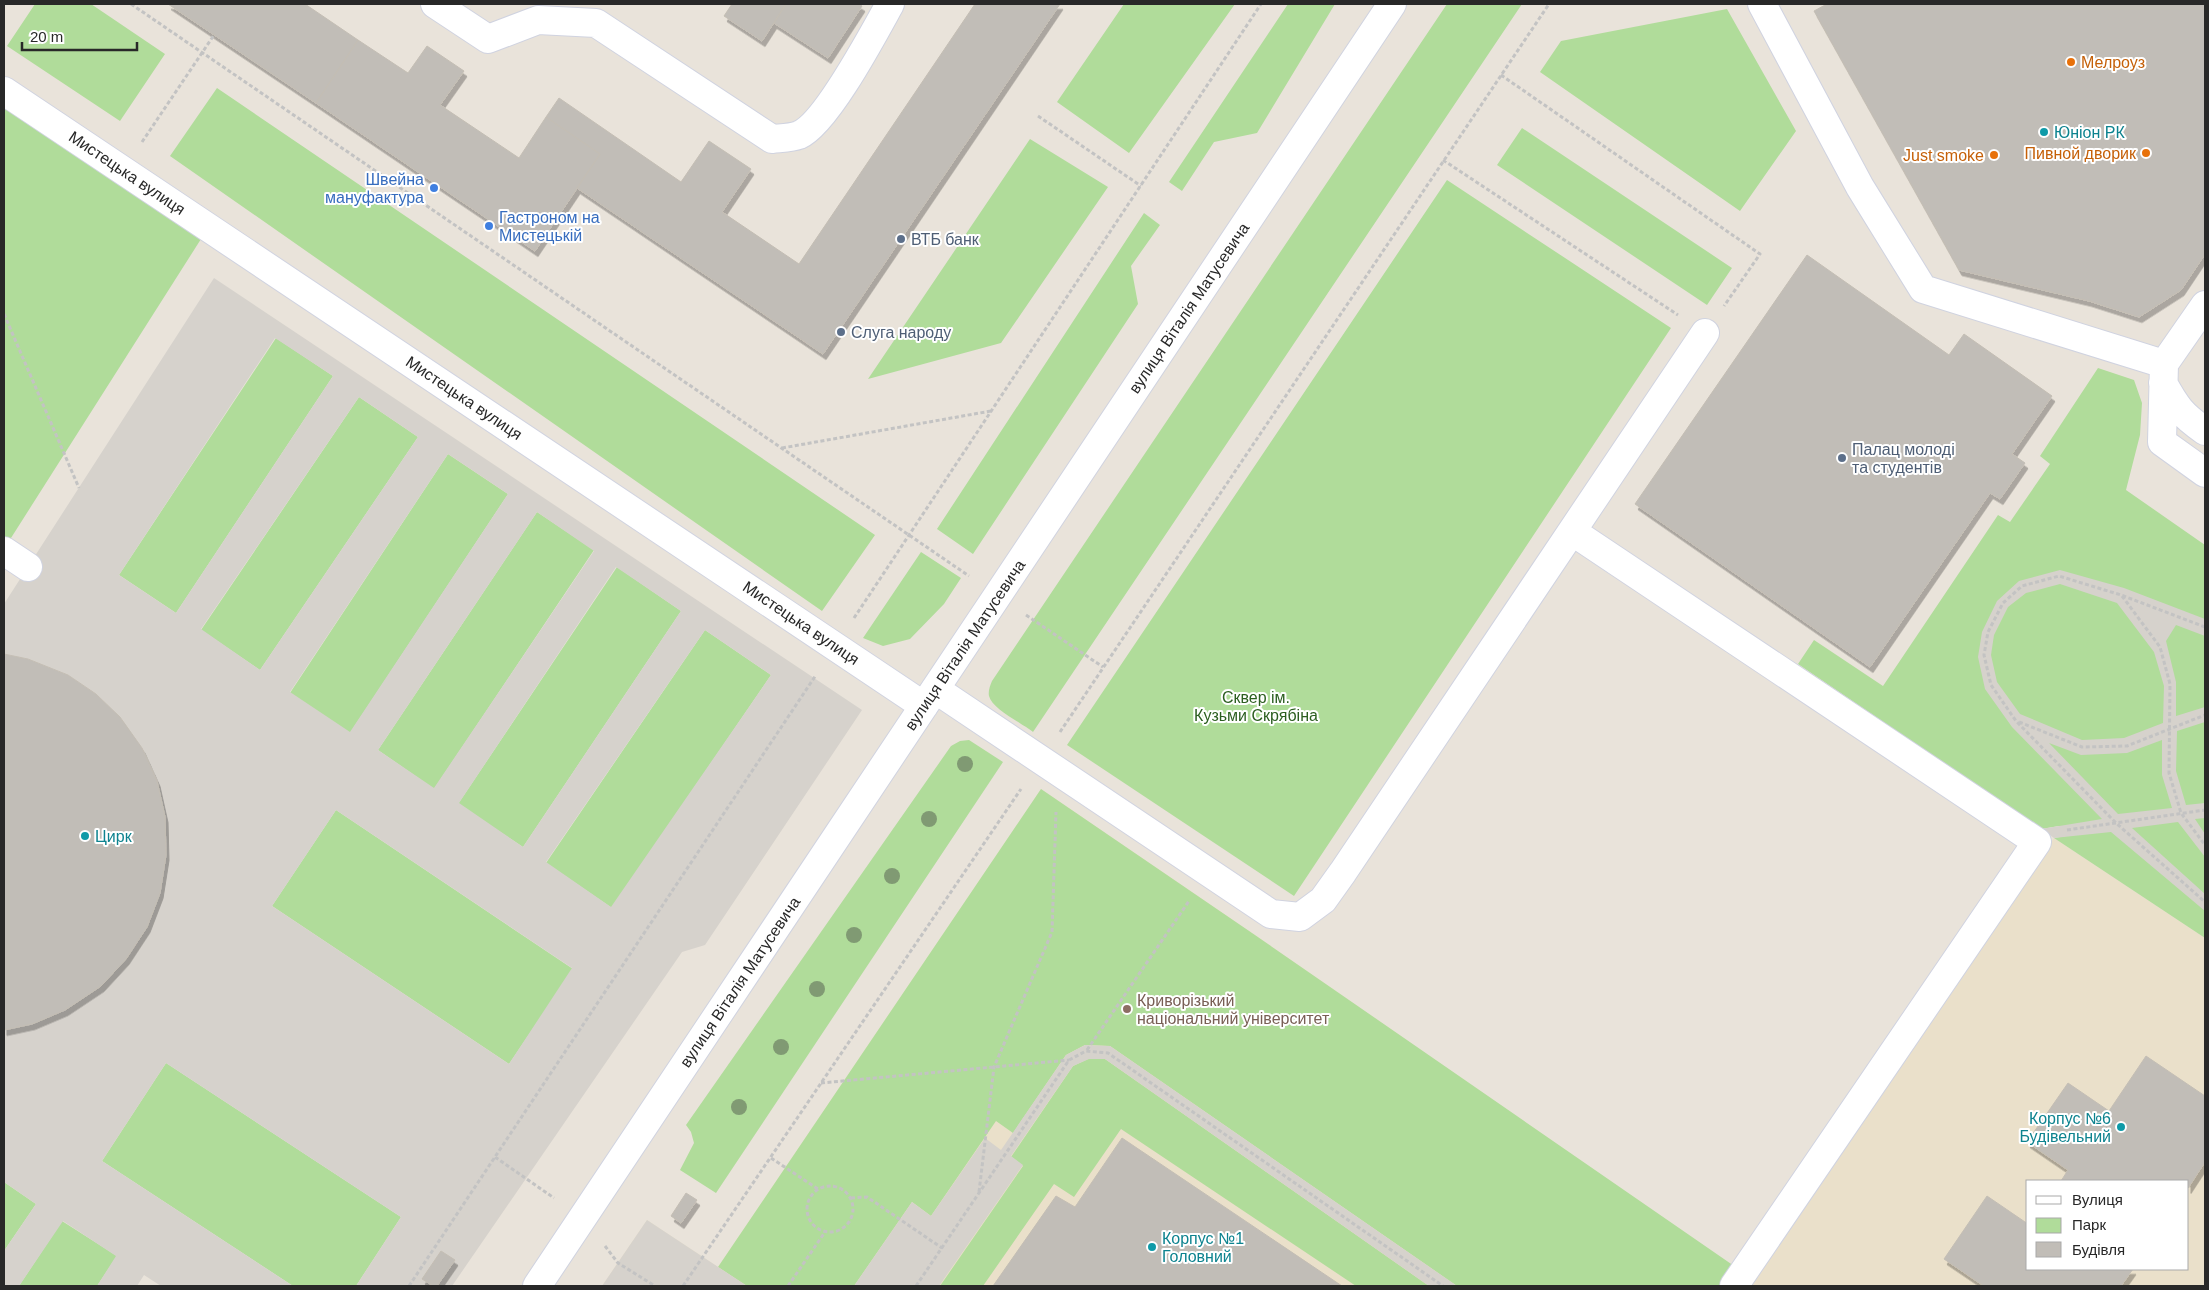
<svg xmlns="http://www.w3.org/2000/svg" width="2209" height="1290" font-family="Arial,sans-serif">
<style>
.education{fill:#eae0ca;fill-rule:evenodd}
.green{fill:#b0dc9a}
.plaza{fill:#d6d2cc;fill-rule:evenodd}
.building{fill:#c1bdb7;stroke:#c4beb4;filter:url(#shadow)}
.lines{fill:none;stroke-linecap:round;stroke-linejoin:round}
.minor-casing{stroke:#d0d3e0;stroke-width:30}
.path{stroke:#c3c3c3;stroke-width:3;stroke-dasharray:4 2.5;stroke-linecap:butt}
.minor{stroke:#fff;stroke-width:28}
.tree{fill:#809a73}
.food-dot{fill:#e8710a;stroke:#fff;stroke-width:2}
.culture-dot{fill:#0f9aa8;stroke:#fff;stroke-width:2}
.shop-dot{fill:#3f7fe0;stroke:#fff;stroke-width:2}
.service-dot{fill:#5c6f8a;stroke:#fff;stroke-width:2}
.education-dot{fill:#8d6e63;stroke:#fff;stroke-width:2}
.labels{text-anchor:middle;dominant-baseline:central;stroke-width:4;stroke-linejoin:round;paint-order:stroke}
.food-label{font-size:16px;fill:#c56008;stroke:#fff;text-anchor:end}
.culture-label{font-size:16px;fill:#0d838f;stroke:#fff;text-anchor:start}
.street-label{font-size:16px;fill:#282828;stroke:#fff}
.shop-label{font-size:16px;fill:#366cbe;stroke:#fff;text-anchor:end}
.service-label{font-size:16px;fill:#4e5e75;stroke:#fff;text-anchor:start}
.park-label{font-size:16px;fill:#2b5e1f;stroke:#fff}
.education-label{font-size:16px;fill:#785e54;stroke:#fff;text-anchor:start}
</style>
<defs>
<filter id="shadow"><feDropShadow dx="3" dy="5.5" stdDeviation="0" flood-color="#0004"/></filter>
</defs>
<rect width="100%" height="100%" fill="#e9e3da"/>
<!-- education -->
<path class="education" d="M1041,789L1252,933L1749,1277L2054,838L2205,938V1286H602L647,1220L718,1267ZM2028,1181H2188V1269H2028Z"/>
<!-- green -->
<path class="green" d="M35,4H91L165,54L120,121L7,46Z
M1124,4H1235L1129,153L1057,102Z
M1288,4H1335L1257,133L1214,142L1182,191L1169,182Z
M1447,4H1522L1033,732C1023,724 992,709 989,696C988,691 990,686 992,681Z
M1727,9L1796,131L1740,211L1540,72L1561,41Z
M217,88L875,535L822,611L170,156Z
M4,91L208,228L4,549Z
M1522,128L1732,268L1707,305L1497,165Z
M1030,139L1108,187L1001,343L868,379Z
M1447,180L1671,328L1294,896L1067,745Z
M1144,213L1160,225L1131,266L1138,304L973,554L937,529Z
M276,338L333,376L176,613L119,575Z
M2098,368L2134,380L2142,403L2140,435L2126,490L2205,545V938L2054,838L2072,835L2059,826L2041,829L1798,664L1814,640L1883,686L1998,515L2010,522L2050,464L2040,456Z
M359,397L418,437L260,670L201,630Z
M448,454L508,494L350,733L290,693Z
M537,512L594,550L434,789L378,750Z
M921,552L961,578L944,604L910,639L883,646L863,638Z
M617,567L681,611L523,847L458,804Z
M705,630L771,675L612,908L546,863Z
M969,740L1003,762L716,1193L680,1170L694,1143L691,1132L686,1125L951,746L960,741Z
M1041,789L1252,933L1737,1268L1725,1286H1457L1110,1046L1085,1045L1066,1055L1013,1133L996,1121L931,1216L912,1202L854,1286H747L718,1267Z
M336,810L573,969L509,1064L272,906Z
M1088,1059H1105L1429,1286H1356L1121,1129L1074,1197L1054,1184L983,1286H940L1023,1166L1011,1157L1073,1066Z
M166,1063L401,1217L356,1286H293L102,1161Z
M4,1182L36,1204L4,1251Z
M62,1221L117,1256L97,1286H19Z"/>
<!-- plaza -->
<path class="plaza" d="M214,278L862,710L705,945L682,952L452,1286H356L401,1217L166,1063L102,1161L293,1286H161L144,1275L137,1286H97L116,1256L63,1221L19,1286H4V1251L36,1204L4,1182V1030L32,1024L120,717L96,694L68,675L28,659L4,654V604ZM275,338L333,376L176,613L119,575ZM359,397L418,437L260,670L201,629ZM448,454L508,494L350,732L290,692ZM537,512L594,551L434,788L378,750ZM616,567L681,611L523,847L459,803ZM705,630L771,675L611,907L546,862ZM336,810L572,968L509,1064L272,906Z
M2060,570L2124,588L2205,619V636L2176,625L2166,641L2176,682V716L2205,707V722L2177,731L2176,771L2186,805L2205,803V818L2195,819L2205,834V857L2178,822L2132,828L2205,894V911L2111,832L2054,838L2041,829L2102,819L2012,727L1985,689L1978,657L1982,632L1997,601L2019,581ZM2060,584L2117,603L2154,652L2164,686L2163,723L2124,738L2082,740L2020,714L1997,682L1991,655L1994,635L2008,607L2026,593ZM2162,740V775L2172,808L2118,814L2049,743L2081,755L2127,753Z
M1085,1045L1110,1046L1457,1286H1429L1105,1059H1089L1073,1066L1011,1156L1023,1165L939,1286H854L912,1202L931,1216L985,1138L1001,1150L1066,1055Z
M647,1220L703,1257L747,1286H602Z"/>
<!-- building -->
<path class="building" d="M168,4H305L358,40L316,103Z
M732,4H786L762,41L724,16Z
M786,4H859L862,6L828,58L774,23Z
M975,4H1060L823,354L577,188L600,154L546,117L559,98L681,182L709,141L751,169L722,212L799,264Z
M1827,4H2205V254L2181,290L2139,317L2089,301L1959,270L1814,11Z
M358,40L408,73L427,46L464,71L440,105L519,158L546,117L600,154L535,251L316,103Z
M1807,255L1949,355L1964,334L2052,396L2012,454L2025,463L2000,499L1990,493L1870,667L1635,504Z
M4,654L28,659L68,675L96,694L120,717L142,748L157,781L165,817L166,855L160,893L147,927L126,959L101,986L65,1010L32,1024L4,1030Z
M2146,1056L2205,1096V1162L2188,1188V1181H2061L2068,1170L2027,1142L2068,1083L2109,1111Z
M1122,1138L1342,1286H993L1056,1196L1075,1207Z
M686,1193L697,1200L681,1223L671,1216Z
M1987,1196L2028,1224V1269H2133L2121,1286H1984L1944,1259Z
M441,1251L455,1260L437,1286H433L422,1279Z"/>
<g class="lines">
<!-- minor casing -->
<g class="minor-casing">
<path id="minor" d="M435,4L488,39L538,20L596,23L772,139C781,138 791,138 799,135C826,124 875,31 890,4
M1762,4L1860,187L1923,289L2164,364L2162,442L2205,473
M4,91L924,706
M2164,364L2205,305
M2163,383C2176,407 2182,415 2205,431
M1573,532L2037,842L1734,1286
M4,551L28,567
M935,689L1271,914L1300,917L1323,900L1343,872L1705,333
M537,1286L1392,4"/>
</g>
<!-- path -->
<path class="path" d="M131,4L969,576
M1501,75L1760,254L1724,306
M1038,116L1141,186
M142,142L214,35
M1443,160L1678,315
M4,314L79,488
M782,448L991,411
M2122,596L2160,647L2170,684L2169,773L2181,813L2205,845
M1026,615L1103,667
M854,618L1261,4
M2205,627L2121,595L2059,576L2022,586L2003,603L1988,632L1984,655L1991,685L2016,721L2116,823L2205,902
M2019,722L2082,747L2127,746L2205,715
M1060,732L1549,4
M2067,830L2205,810
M1087,1050L1189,901
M821,1083L1069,1060
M495,1157L554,1198
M771,1158L818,1189
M807 1209a23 23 0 1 1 46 0a23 23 0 1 1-46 0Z
M979,1192L994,1067L1052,932L1056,812
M851,1198L867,1197L942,1248
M605,1246L618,1263L655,1286
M409,1286L816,675
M683,1286L1021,789
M788,1286L825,1232
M916,1286L1069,1060L1086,1051L1108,1053L1443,1286"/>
<!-- minor -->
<use href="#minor" class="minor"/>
</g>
<!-- trees -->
<g class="tree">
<circle cx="965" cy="764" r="8"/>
<circle cx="929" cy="819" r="8"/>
<circle cx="892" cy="876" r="8"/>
<circle cx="854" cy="935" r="8"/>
<circle cx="817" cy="989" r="8"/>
<circle cx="781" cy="1047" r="8"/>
<circle cx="739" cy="1107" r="8"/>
</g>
<!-- markers -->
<g class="food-dot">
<circle cx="2071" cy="62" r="5"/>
<circle cx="2146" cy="153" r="5"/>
<circle cx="1994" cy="155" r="5"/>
</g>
<g class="culture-dot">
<circle cx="2044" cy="132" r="5"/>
<circle cx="85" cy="836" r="5"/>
<circle cx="2121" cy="1127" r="5"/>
<circle cx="1152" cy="1247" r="5"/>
</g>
<g class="shop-dot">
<circle cx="434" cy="188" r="5"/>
<circle cx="489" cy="226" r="5"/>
</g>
<g class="service-dot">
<circle cx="901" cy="239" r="5"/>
<circle cx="841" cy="332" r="5"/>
<circle cx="1842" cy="458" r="5"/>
</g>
<circle class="education-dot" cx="1127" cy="1009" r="5"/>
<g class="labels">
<!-- food labels -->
<g class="food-label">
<text x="2081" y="62" text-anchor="start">Мелроуз</text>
<text x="2136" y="153">Пивной дворик</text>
<text x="1984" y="155">Just smoke</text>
</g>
<!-- culture labels -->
<g class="culture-label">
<text x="2054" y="132">Юніон РК</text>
<text x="95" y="836">Цирк</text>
<text x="2111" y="1118" text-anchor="end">Корпус №6<tspan x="2111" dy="18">Будівельний</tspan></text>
<text x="1162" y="1238">Корпус №1<tspan x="1162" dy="18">Головний</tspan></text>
</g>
<!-- street labels -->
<g class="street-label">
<text transform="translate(127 173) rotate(34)">Мистецька вулиця</text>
<text transform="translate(1189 308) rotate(-56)">вулиця Віталія Матусевича</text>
<text transform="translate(464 398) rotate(34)">Мистецька вулиця</text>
<text transform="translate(801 623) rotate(34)">Мистецька вулиця</text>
<text transform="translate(965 645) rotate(-56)">вулиця Віталія Матусевича</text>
<text transform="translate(740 982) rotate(-56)">вулиця Віталія Матусевича</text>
</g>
<!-- shop labels -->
<g class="shop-label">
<text x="424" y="179">Швейна<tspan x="424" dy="18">мануфактура</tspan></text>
<text x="499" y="217" text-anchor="start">Гастроном на<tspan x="499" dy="18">Мистецькій</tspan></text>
</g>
<!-- service labels -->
<g class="service-label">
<text x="911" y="239">ВТБ банк</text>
<text x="851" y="332">Слуга народу</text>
<text x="1852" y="449">Палац молоді<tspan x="1852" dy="18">та студентів</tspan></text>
</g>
<!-- park labels -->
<g class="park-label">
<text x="1256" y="697">Сквер ім.<tspan x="1256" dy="18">Кузьми Скрябіна</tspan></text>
</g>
<!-- education labels -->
<g class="education-label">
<text x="1137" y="1000">Криворізький<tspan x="1137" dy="18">національний університет</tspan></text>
</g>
</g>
<!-- border -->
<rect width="2209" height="1290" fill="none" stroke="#282828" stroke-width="10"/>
<!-- legend -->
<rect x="2026" y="1180" width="162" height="90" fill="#ffffff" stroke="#a9a9a9"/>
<rect x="2036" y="1196" width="25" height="8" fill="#ffffff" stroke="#a9a9a9"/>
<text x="2072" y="1205" font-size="15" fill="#282828">Вулиця</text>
<rect x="2036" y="1218" width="25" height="15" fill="#b0dc9a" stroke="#a9a9a9"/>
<text x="2072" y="1230" font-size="15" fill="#282828">Парк</text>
<rect x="2036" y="1242" width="25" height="15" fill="#c1bdb7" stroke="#a9a9a9"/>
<text x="2072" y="1255" font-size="15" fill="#282828">Будівля</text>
<!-- scale -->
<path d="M22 42v8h115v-8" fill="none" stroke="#282828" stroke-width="2.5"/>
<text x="30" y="42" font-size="15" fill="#282828" stroke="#ffffff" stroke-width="4" paint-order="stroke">20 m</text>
</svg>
